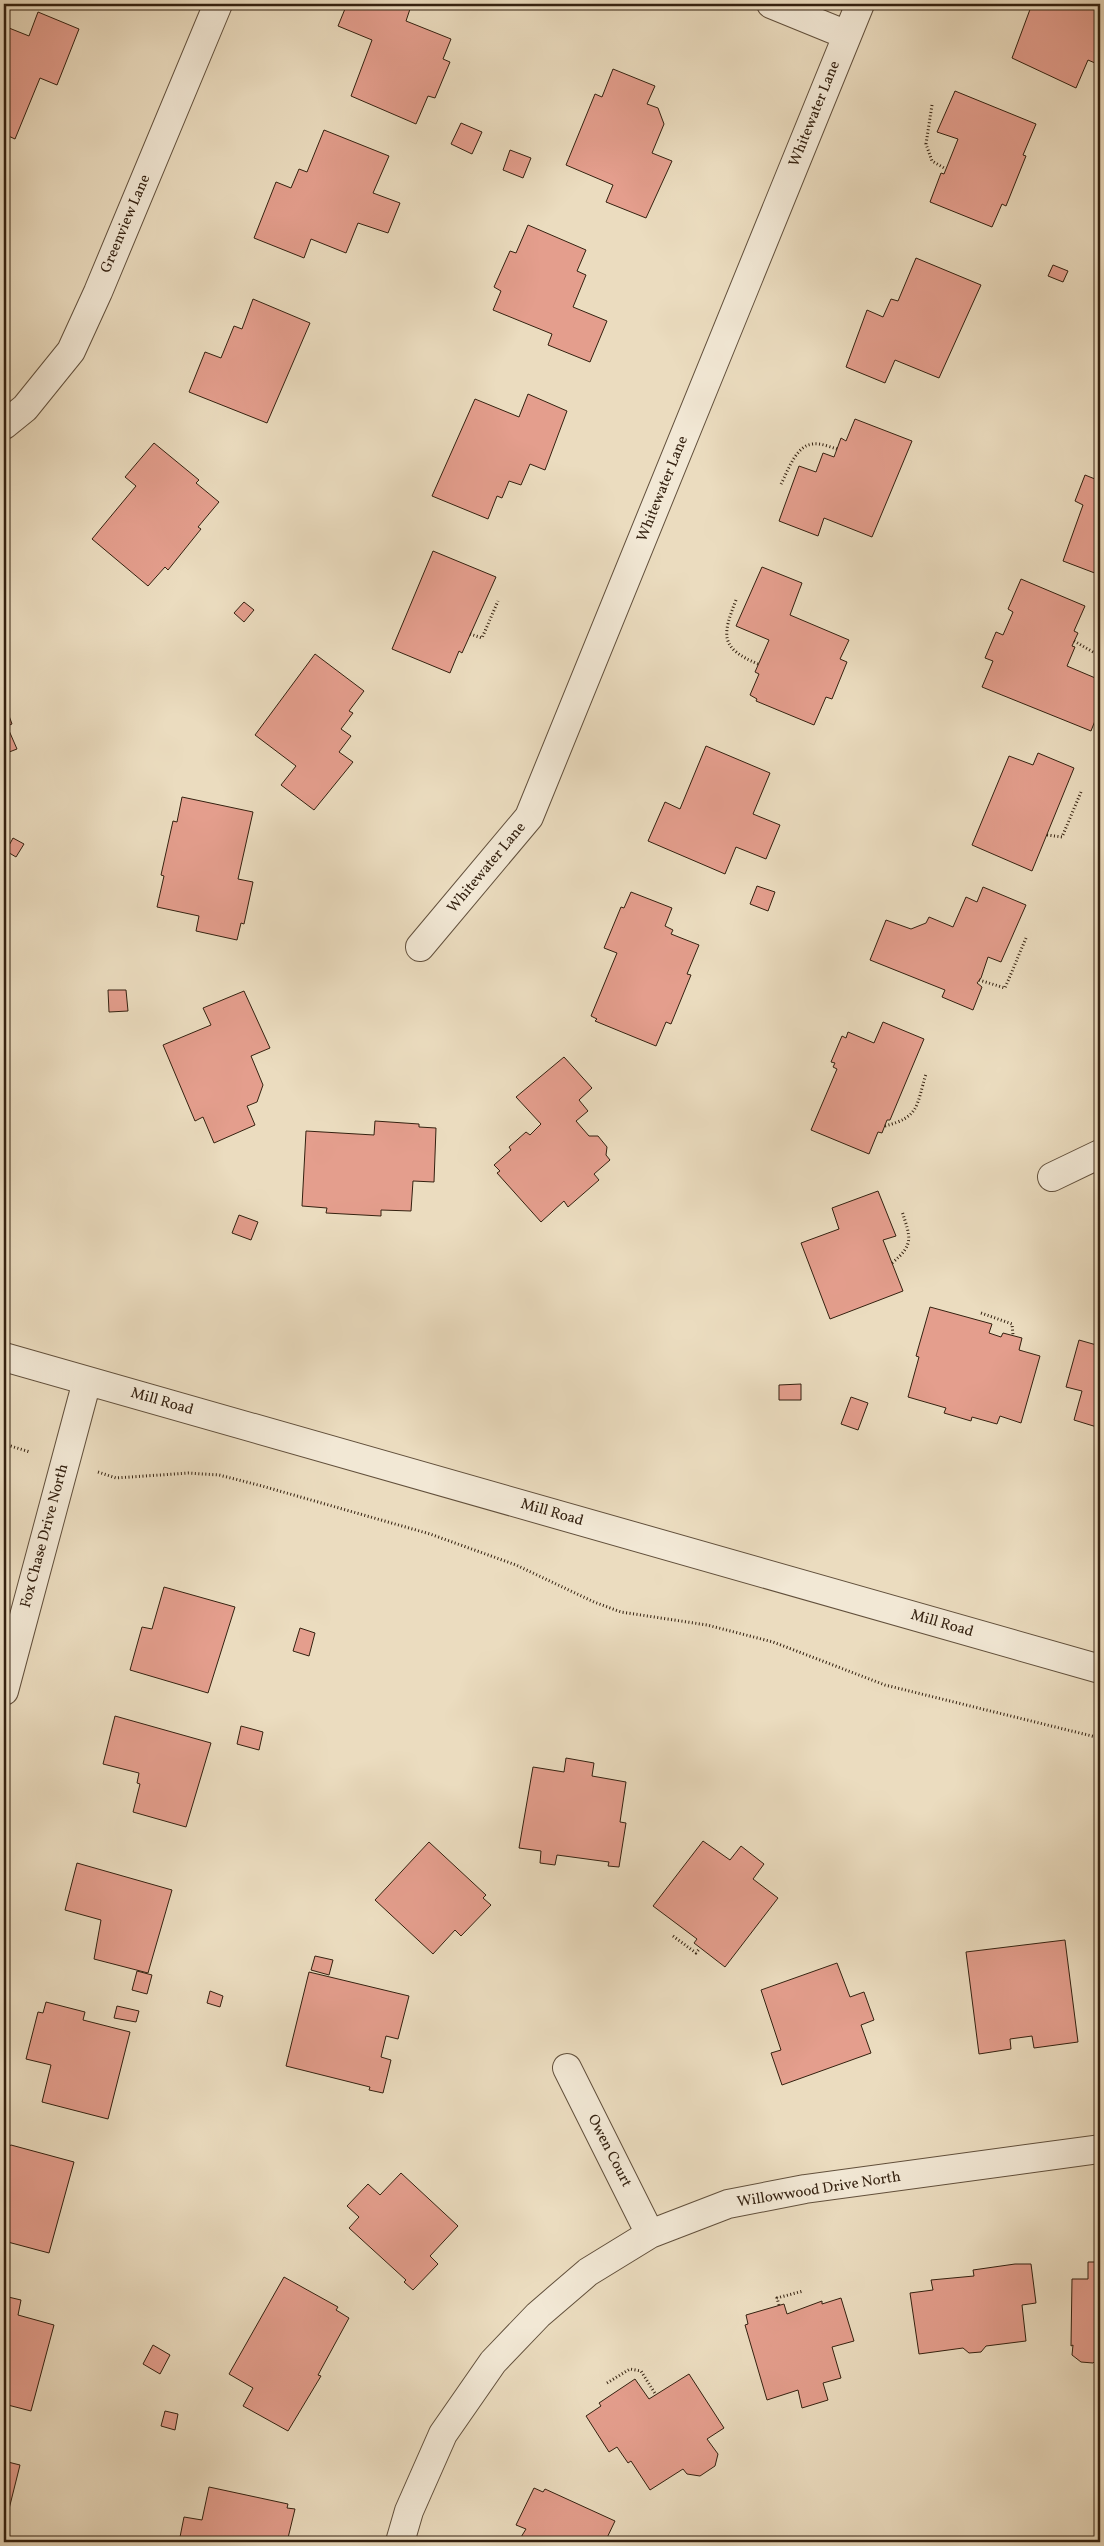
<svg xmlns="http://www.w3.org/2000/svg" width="1104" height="2546" font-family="Vollkorn,serif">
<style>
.building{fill:#e49e8d;stroke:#342110}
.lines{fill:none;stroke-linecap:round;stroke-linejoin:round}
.minor-casing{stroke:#62503c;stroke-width:30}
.path{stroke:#342110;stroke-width:3;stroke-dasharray:1 2.5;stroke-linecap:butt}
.minor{stroke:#f2e8d5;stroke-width:28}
.labels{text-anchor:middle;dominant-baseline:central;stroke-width:5;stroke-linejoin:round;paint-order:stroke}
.street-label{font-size:15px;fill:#342110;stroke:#f2e8d5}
</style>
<rect width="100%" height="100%" fill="#ebdcbf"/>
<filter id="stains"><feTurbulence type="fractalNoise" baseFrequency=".004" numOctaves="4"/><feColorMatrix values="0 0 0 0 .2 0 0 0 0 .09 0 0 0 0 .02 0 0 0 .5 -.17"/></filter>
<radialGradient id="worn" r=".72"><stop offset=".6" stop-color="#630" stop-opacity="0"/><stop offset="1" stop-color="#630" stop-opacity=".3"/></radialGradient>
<!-- building -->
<path class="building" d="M347,4H406L411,6L406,21L451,39L443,59L450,62L435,98L428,96L416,124L351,96L372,40L338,26Z
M1032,4H1100V49L1095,63L1088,60L1076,88L1012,58Z
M38,12L79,29L57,85L40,78L15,139L4,134V26L29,36Z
M613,69L655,86L647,104L658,108L664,124L652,153L672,161L646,218L606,202L613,185L566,165L595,94L602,97Z
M955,91L1036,124L1023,155L1026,156L1006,206L1002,204L992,227L930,202L941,173L944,174L958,139L937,132Z
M461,123L482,132L472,154L451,144Z
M324,130L389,156L373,193L400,203L388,233L358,223L346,253L311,239L304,258L254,238L276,182L291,188L299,169L307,172Z
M510,150L531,158L523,178L503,170Z
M528,225L586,250L577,271L586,275L573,307L607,321L590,362L548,345L552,334L493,310L501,291L494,287L510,251L516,253Z
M916,258L981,285L939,378L895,360L885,383L846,367L867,310L883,317L891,299L898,301Z
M1053,265L1068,271L1063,282L1048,276Z
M253,299L310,323L267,423L189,392L205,352L221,358L234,326L242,329Z
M528,394L567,411L545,470L530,464L521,485L509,481L502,498L497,496L488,519L432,496L475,399L519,417Z
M855,419L912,441L872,537L824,518L818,536L779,521L799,466L816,472L823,453L834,457L841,438L846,441Z
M154,443L199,480L196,483L219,502L198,527L201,529L168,570L165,567L148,586L92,539L136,486L125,477Z
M1085,475L1100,481V575L1063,561L1083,505L1075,501Z
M433,551L496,577L462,653L459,651L450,673L392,649Z
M762,567L802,583L790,615L849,640L840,659L847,662L832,699L826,697L814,725L756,701L757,699L750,695L759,674L755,672L769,640L736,626Z
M1021,579L1085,606L1074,631L1078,633L1072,646L1075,647L1067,666L1100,680V708L1091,731L982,687L993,661L985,658L996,632L1003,635L1013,612L1008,609Z
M244,602L254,610L244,622L234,613Z
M315,654L364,691L349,711L353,713L341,729L351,736L339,752L353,762L314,810L281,785L296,766L255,735Z
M4,702L12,724L7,726L17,749L4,754Z
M706,746L770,773L753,814L780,825L766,859L736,847L725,874L648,841L665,802L680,809Z
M1038,753L1074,768L1032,871L972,845L1009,756L1033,765Z
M182,797L253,812L238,879L253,882L244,924L241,923L237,940L196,931L199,916L157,907L164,876L161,875L173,821L177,822Z
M13,838L24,844L16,857L6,851Z
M757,886L775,892L768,911L750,904Z
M983,887L1026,905L1001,962L988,957L981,978L977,983L982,987L973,1010L942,997L945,990L870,960L886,920L911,929L926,923L929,917L953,927L966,897L977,902Z
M631,892L672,908L665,926L673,930L671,934L699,945L687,974L691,975L671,1024L666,1022L656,1046L595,1021L597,1019L591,1016L617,953L604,948L621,907L624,908Z
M108,990H126L128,1011L109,1012Z
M244,991L270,1048L251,1056L263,1085L257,1102L247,1106L255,1125L214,1143L203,1117L195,1121L163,1045L211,1025L203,1008Z
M883,1022L924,1039L890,1120H887L882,1133L878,1132L869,1154L811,1130L837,1069L833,1067L835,1063L831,1062L842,1036L846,1038L848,1032L874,1043Z
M564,1057L592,1088L579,1100L588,1111L576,1121L589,1136H598L607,1147L606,1155L610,1160L594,1174L599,1180L568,1207L564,1201L541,1222L497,1173L500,1171L494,1165L511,1150L509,1147L526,1132L530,1135L541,1124L516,1097Z
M375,1121L419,1124V1127L436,1128L434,1182L413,1181L411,1211L381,1210V1216L326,1213L327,1208L302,1206L306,1131L374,1135Z
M878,1191L896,1236L883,1240L903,1291L830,1319L801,1243L839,1229L832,1208Z
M239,1215L258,1222L251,1240L232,1233Z
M930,1307L992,1324L989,1333L1001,1337L1003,1333L1022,1338L1019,1350L1040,1356L1021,1423L1000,1416L997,1424L972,1417L971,1421L944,1413L946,1408L908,1397L919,1357L916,1356Z
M1079,1340L1100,1346V1428L1074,1420L1082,1391L1066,1387Z
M801,1384V1400H779V1385Z
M851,1397L868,1403L858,1430L841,1424Z
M164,1587L235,1607L208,1693L130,1670L142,1627L152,1629Z
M300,1628L315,1633L309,1656L293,1651Z
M115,1716L211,1743L186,1827L133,1812L140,1784L137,1783L139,1773L103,1764Z
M241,1726L263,1732L259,1750L237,1744Z
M566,1758L594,1763L592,1776L626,1782L620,1822L626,1823L619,1867L608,1866L609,1862L557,1855L555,1865L540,1863L541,1851L519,1848L533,1767L564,1772Z
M703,1841L730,1860L741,1846L764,1864L753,1879L778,1898L725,1967L694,1943L697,1939L653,1906Z
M429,1842L486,1895L483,1898L491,1905L461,1936L455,1930L433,1954L375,1900Z
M77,1863L172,1890L148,1973L94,1959L101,1920L65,1910Z
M1065,1940L1078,2042L1034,2048L1032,2036L1010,2039L1011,2049L979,2054L966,1952Z
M315,1956L333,1960L329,1975L311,1970Z
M837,1963L850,1997L864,1992L874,2020L861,2025L871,2053L782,2085L771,2053L781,2050L761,1990Z
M137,1971L152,1975L147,1994L132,1990Z
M309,1972L409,1996L398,2039L386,2036L381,2057L391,2060L383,2093L369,2090L370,2087L286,2066Z
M210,1991L223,1996L220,2007L207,2003Z
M46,2002L85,2012L83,2020L130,2032L108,2119L42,2102L51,2065L26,2059L38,2012L43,2013Z
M117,2006L139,2011L136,2022L114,2018Z
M11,2145L74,2162L49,2253L4,2241V2149Z
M401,2173L458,2226L430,2256L438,2264L413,2290L404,2282L406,2280L349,2228L359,2217L347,2206L368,2184L380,2195Z
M1088,2262H1100V2356L1093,2363L1081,2362L1072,2355L1073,2345L1071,2346L1072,2279H1088Z
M1015,2264H1031L1036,2303L1022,2305L1026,2341L986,2346L981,2352L969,2353L963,2348L919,2354L910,2293L933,2290L931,2280L974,2276L973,2270Z
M284,2277L338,2307L336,2310L349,2318L318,2375L321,2376L288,2431L243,2406L253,2388L229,2374Z
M4,2296L21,2300L18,2315L54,2325L31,2411L4,2404Z
M841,2298L854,2341L832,2347L841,2378L823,2383L828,2400L802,2408L798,2390L767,2400L745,2325L748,2324L746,2315L784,2304L787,2314L822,2301V2304Z
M153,2345L170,2355L160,2374L143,2364Z
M689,2374L724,2428L707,2439L718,2454L715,2466L700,2476L687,2474L683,2469L650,2490L631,2461L628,2463L617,2447L609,2452L586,2416L601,2406L599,2403L635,2379L649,2399Z
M165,2411L178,2414L175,2430L161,2426Z
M4,2461L20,2465L8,2513H5L4,2518Z
M209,2487L288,2504L287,2508L295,2509L287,2542H179L184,2517L202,2520Z
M534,2488L543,2492L545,2489L615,2521L605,2542H518L526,2529L516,2525Z"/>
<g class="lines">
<!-- minor casing -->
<g class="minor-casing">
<path id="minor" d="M771,4L847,35
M4,425L25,408L71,351L98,292L218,4
M420,947L529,817L860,4
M1052,1177L1100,1154
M4,1357L1100,1669
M4,1691L87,1381
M567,2068L650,2234
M400,2542L409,2511L443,2434L493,2362L538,2315L588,2272L650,2234L728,2204L805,2189L1100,2149"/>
</g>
<!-- path -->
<path class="path" d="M932,105L926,144L932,161L946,169
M781,484C788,471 796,445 813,444C821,443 830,447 837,449
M736,600C722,636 720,648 758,664
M470,634L482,638L498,601
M1074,641L1100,656
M1047,835L1062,837L1081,792
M979,980L1005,988L1026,938
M1098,1031H1100
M885,1126C920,1117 916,1106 926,1074
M892,1263C915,1244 910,1237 902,1211
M981,1313L1012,1324L1013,1335
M4,1444L30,1452
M98,1472L116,1478L188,1473L219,1475L262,1486L430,1534L516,1565L594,1602L621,1612L707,1625L773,1642L885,1685L1100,1738
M673,1936L696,1953L700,1948
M779,2305L777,2298L803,2291
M607,2383L630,2369L641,2371L656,2395"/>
<!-- minor -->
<use href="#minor" class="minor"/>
</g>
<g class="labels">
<!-- street labels -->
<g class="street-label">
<text transform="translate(815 114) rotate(-68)">Whitewater Lane</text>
<text transform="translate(126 224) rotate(-67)">Greenview Lane</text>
<text transform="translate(663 489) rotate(-68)">Whitewater Lane</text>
<text transform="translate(487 868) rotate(-50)">Whitewater Lane</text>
<text transform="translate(162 1402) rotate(16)">Mill Road</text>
<text transform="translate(552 1513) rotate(16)">Mill Road</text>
<text transform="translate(45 1536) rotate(-75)">Fox Chase Drive North</text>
<text transform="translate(942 1624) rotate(16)">Mill Road</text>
<text transform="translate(609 2151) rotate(63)">Owen Court</text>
<text transform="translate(819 2190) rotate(-9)">Willowwood Drive North</text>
</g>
</g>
<!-- margin -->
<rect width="1104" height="2546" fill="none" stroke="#ebdcbf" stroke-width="20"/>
<rect x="5" y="5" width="1094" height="2536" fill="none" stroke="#342110" stroke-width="2.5"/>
<rect x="10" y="10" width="1084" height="2526" fill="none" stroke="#342110"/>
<rect width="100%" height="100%" filter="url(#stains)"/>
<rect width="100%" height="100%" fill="url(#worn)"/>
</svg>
